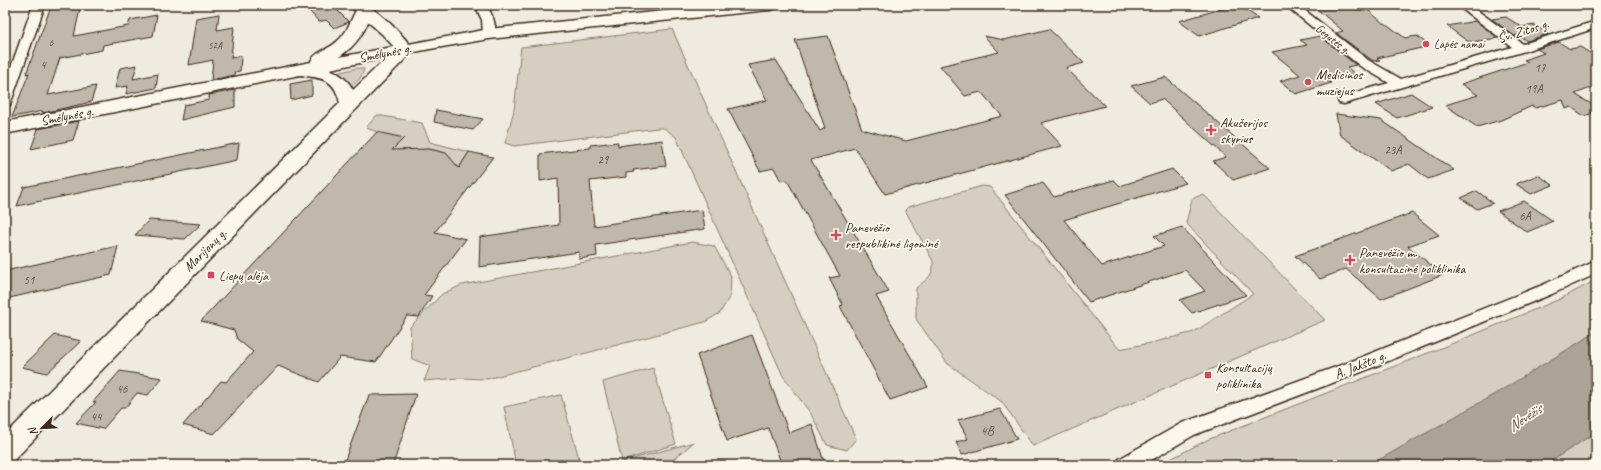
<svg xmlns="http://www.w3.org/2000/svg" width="1601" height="470" font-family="Caveat,sans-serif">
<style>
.green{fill:#d5cec3;stroke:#887c70}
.water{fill:#aca397;stroke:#7f7367}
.building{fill:#c0b8ad;stroke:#3b2a1e}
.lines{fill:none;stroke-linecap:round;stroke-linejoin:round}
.street-casing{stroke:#3b2a1e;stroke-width:3}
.secondary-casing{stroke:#3b2a1e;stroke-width:3}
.highway-casing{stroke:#3b2a1e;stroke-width:3}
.street{fill:#fbf7ec;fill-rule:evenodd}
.secondary{fill:#fbf7ec;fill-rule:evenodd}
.highway{fill:#fbf7ec;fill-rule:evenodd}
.poi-dot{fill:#d1495b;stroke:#fbf7ec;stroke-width:1.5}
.labels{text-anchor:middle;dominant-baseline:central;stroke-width:3.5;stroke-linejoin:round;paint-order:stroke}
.far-number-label{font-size:10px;fill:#5c4e42}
.far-street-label{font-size:12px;fill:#3b2a1e;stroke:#fbf7ec}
.far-poi-label{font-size:12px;fill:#3b2a1e;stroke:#fbf7ec;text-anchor:start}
.number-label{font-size:12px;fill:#5c4e42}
.street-label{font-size:14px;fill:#3b2a1e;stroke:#fbf7ec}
.poi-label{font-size:14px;fill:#3b2a1e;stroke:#fbf7ec;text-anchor:start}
.near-number-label{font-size:14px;fill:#5c4e42}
.water-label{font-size:15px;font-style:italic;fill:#635448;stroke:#fbf7ec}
</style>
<rect width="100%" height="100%" fill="#f0ebe0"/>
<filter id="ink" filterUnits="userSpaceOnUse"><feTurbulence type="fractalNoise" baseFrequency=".025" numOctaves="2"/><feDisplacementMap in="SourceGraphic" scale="8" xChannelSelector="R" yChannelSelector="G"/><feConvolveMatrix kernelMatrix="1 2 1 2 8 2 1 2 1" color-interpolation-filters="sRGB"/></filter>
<g filter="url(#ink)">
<!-- green -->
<path class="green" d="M672,29L856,439L847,450L827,445L811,414L783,376L676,137L664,128H658L514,146L505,143L514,110L521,47Z
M358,68L364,69C363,75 357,84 351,85L336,73Z
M377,115L422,123L430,142L469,152L459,168L446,153L429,149L389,153L377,132L366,128Z
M982,186L990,187L1119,349L1151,343L1194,332L1253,294L1186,223L1192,199L1203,194L1325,320L1033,446L1002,402L947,363L916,319V288C926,280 935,275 933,261L905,210L908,207Z
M692,242L714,246L731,276L730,296L720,313L705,322L487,379L459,378L424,381L430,366L412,359L410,327L442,294L462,285Z
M1596,280V332L1502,390L1370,465H1159L1207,440L1456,342L1560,299Z
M653,368L676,444L622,461L603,382Z
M561,395L581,465H516L504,407Z
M1596,432V465H1545Z
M694,442L667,465H611Z"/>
<!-- water -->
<path class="water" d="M1596,332V432L1545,465H1370L1502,390Z"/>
<!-- building -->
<path class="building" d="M71,5H81L74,36L128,26L130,20L157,15L153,36L103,45L102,50L60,58L48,95L96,86L91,102L43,113V111L12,117L29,73L26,74L50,9Z
M304,5H332L349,22L334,28L326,20L319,22Z
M1235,5H1238L1258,18L1199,36L1179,21Z
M1312,5H1362L1383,23H1385L1405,38L1417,36L1430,46L1377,58L1380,60L1373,61L1336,33L1343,31Z
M219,14L217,30L234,27L231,58L241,56L240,71L234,72L235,75L211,80L213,60L189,65L196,18Z
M1506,17L1522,27L1535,25L1548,34L1527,41L1518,35L1514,36L1492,19Z
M1476,21L1498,38L1473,42L1467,41L1447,26Z
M1049,29L1084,63L1066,68L1105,106L1041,123L1062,146L885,194L855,148L811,160L889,292L876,296L928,387L890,400L840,306L843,305L829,278L840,276L787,180L781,181L774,168L760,171L728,109L767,100L748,65L776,60L820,131L825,128L795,40L828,36L862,129L906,141L1002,116L981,92L965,96L940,66L999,52L984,36L1004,40Z
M1320,36L1356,65L1347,67L1355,74L1325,79L1331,83L1296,94L1280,81L1300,75L1272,52L1307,45L1300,40Z
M1559,42L1570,49L1580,47L1590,53L1596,51V86L1575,94L1596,107V112L1584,116L1571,107L1566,109L1563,100L1536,108L1532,106L1501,120L1477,127L1445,105L1478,95L1461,84L1528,62L1524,60L1544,53L1537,49Z
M137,65L133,79L158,74L156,88L126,94L128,86L115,88L120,68Z
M1165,77L1270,168L1233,180L1213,161L1226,157L1162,99L1150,103L1131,86Z
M312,80V95L291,100L290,84Z
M235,90V107L181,120L184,105L209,100V95Z
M1411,93L1432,107L1397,118L1376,104Z
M436,110L483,119L473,130L434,122Z
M1336,114L1381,120L1454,170L1428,179L1409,164L1391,171L1340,135Z
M79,121L73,140L31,149L38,129Z
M377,132L404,138L392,150L429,149L446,153L459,168L469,152L493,157L435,232L466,239L424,295L432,296L419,317L407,316L376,362L340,357L319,382L278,366L214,434L183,425L221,381L226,382L253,352L237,339L234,330L201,321Z
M662,140L666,166L633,170L634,172L626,173V177L590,181L594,226L702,210L705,229L596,245L597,256L579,259V252L479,267L480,237L559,225L558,178L540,181V154L590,148V145L618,142V146Z
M239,143L237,160L17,206L24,187Z
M1172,169L1186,183L1064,220L1102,266L1164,246L1154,236L1182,227L1246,295L1192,313L1180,300L1205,291L1185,270L1089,302L1005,195L1043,183L1054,197L1114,180L1120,186Z
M1538,175L1553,185L1531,194L1516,184Z
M1477,191L1493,203L1477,209L1461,198Z
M1524,201L1553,221L1527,232L1498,211Z
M1412,213L1439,235L1408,246L1443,275L1381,299L1346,269L1320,279L1295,256Z
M149,220L201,224L185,239L135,235Z
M118,246L111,275L5,299V271Z
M55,335L81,341L47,373L22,367Z
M752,335L789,433L812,424L825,465H782L768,428L727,441L697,355Z
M120,371L162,378L148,395L137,393L125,408H121L103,429L76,423L96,402H93Z
M416,394L393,465H343L369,395Z
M1000,409L1017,439L962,455L956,442L968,439L958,420Z"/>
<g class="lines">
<!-- street casing -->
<g class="street-casing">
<path id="street" d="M33,5H45L11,102L10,105L5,106V84Z
M475,5H487C491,14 499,27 493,36H485L483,34L482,20Z
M1285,5H1298L1368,60L1401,79L1512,47L1457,5H1470L1523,44L1596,21V28L1525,51L1344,104L1339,103L1338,100L1339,97L1389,83L1360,66Z
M1596,261V274L1552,294L1359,373L1194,435L1143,465H1117L1119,459L1182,423L1347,363L1540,286Z"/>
</g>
<!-- secondary casing -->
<g class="secondary-casing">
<path id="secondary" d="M349,5C354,5 363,3 368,6C381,13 405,37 413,49L411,53L14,460L5,464V435L340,103C334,75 319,79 296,74L293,70L296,66C316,61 344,70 353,90L396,49L382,34Z"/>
</g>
<!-- highway casing -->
<g class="highway-casing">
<path id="highway" d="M722,5H778L776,8L770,10L489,39L430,49L5,134V122L311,62C312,54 328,49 334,44C349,33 349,21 358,7L364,6L370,7L372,11C366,30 357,45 339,57L489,29Z"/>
</g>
<!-- street -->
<use href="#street" class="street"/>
<!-- secondary -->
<use href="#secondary" class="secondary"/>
<!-- highway -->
<use href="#highway" class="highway"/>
</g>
</g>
<!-- markers -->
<g class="poi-dot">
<circle cx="1426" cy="44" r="4"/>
<circle cx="1308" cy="82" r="4"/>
<path d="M1209 124h4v4h4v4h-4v4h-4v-4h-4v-4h4z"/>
<path d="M834 229h4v4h4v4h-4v4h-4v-4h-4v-4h4z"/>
<path d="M1348 254h4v4h4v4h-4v4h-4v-4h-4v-4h4z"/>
<rect x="207" y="271" width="8" height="8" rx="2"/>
<rect x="1204" y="371" width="8" height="8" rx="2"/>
</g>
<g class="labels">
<!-- far-number labels -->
<g class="far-number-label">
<text x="51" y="42">6</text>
<text x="215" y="45">52A</text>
</g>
<!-- far-street labels -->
<g class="far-street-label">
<text transform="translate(1333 39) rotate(38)">Gegutės g.</text>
</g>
<!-- far-poi labels -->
<g class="far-poi-label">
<text x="1434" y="44">Lapės namai</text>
</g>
<!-- number labels -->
<g class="number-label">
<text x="43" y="65">4</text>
<text x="1540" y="68">17</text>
<text x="1534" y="89">19A</text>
<text x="1393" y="150">23A</text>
<text x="603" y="160">29</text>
<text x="1525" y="216">6A</text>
<text x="29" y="280">51</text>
<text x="122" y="389">46</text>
<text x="96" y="417">44</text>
</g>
<!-- street labels -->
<g class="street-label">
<text transform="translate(1523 31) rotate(-17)">Šv. Zitos g.</text>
<text transform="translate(385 53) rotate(-11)">Smėlynės g.</text>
<text transform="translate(67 116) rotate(-11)">Smėlynės g.</text>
<text transform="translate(205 250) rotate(-45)">Marijonų g.</text>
<text transform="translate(1360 365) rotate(-22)">A. Jakšto g.</text>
</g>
<!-- poi labels -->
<g class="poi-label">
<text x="1316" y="74">Medicinos<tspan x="1316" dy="16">muziejus</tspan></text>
<text x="1220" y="122">Akušerijos<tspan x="1220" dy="16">skyrius</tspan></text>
<text x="845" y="227">Panevėžio<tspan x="845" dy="16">respublikinė ligoninė</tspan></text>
<text x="1359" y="252">Panevėžio m.<tspan x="1359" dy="16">konsultacinė poliklinika</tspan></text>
<text x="219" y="275">Liepų alėja</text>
<text x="1216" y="367">Konsultacijų<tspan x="1216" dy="16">poliklinika</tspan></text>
</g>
<!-- near-number labels -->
<g class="near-number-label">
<text x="987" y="430">4B</text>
</g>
<!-- water labels -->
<g class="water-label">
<text transform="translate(1525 418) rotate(-34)">Nevėžis</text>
</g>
</g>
<!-- margin -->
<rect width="1601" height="470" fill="none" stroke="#fbf7ec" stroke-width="20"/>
<rect x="10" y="10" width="1581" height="450" fill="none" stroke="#3b2a1e" stroke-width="1.5" filter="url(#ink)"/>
<!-- north arrow -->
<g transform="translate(42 428) rotate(246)" stroke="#fbf7ec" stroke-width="3" paint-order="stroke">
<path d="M0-3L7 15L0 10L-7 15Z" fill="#3b2a1e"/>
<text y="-6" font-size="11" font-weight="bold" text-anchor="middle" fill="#3b2a1e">N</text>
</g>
</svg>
